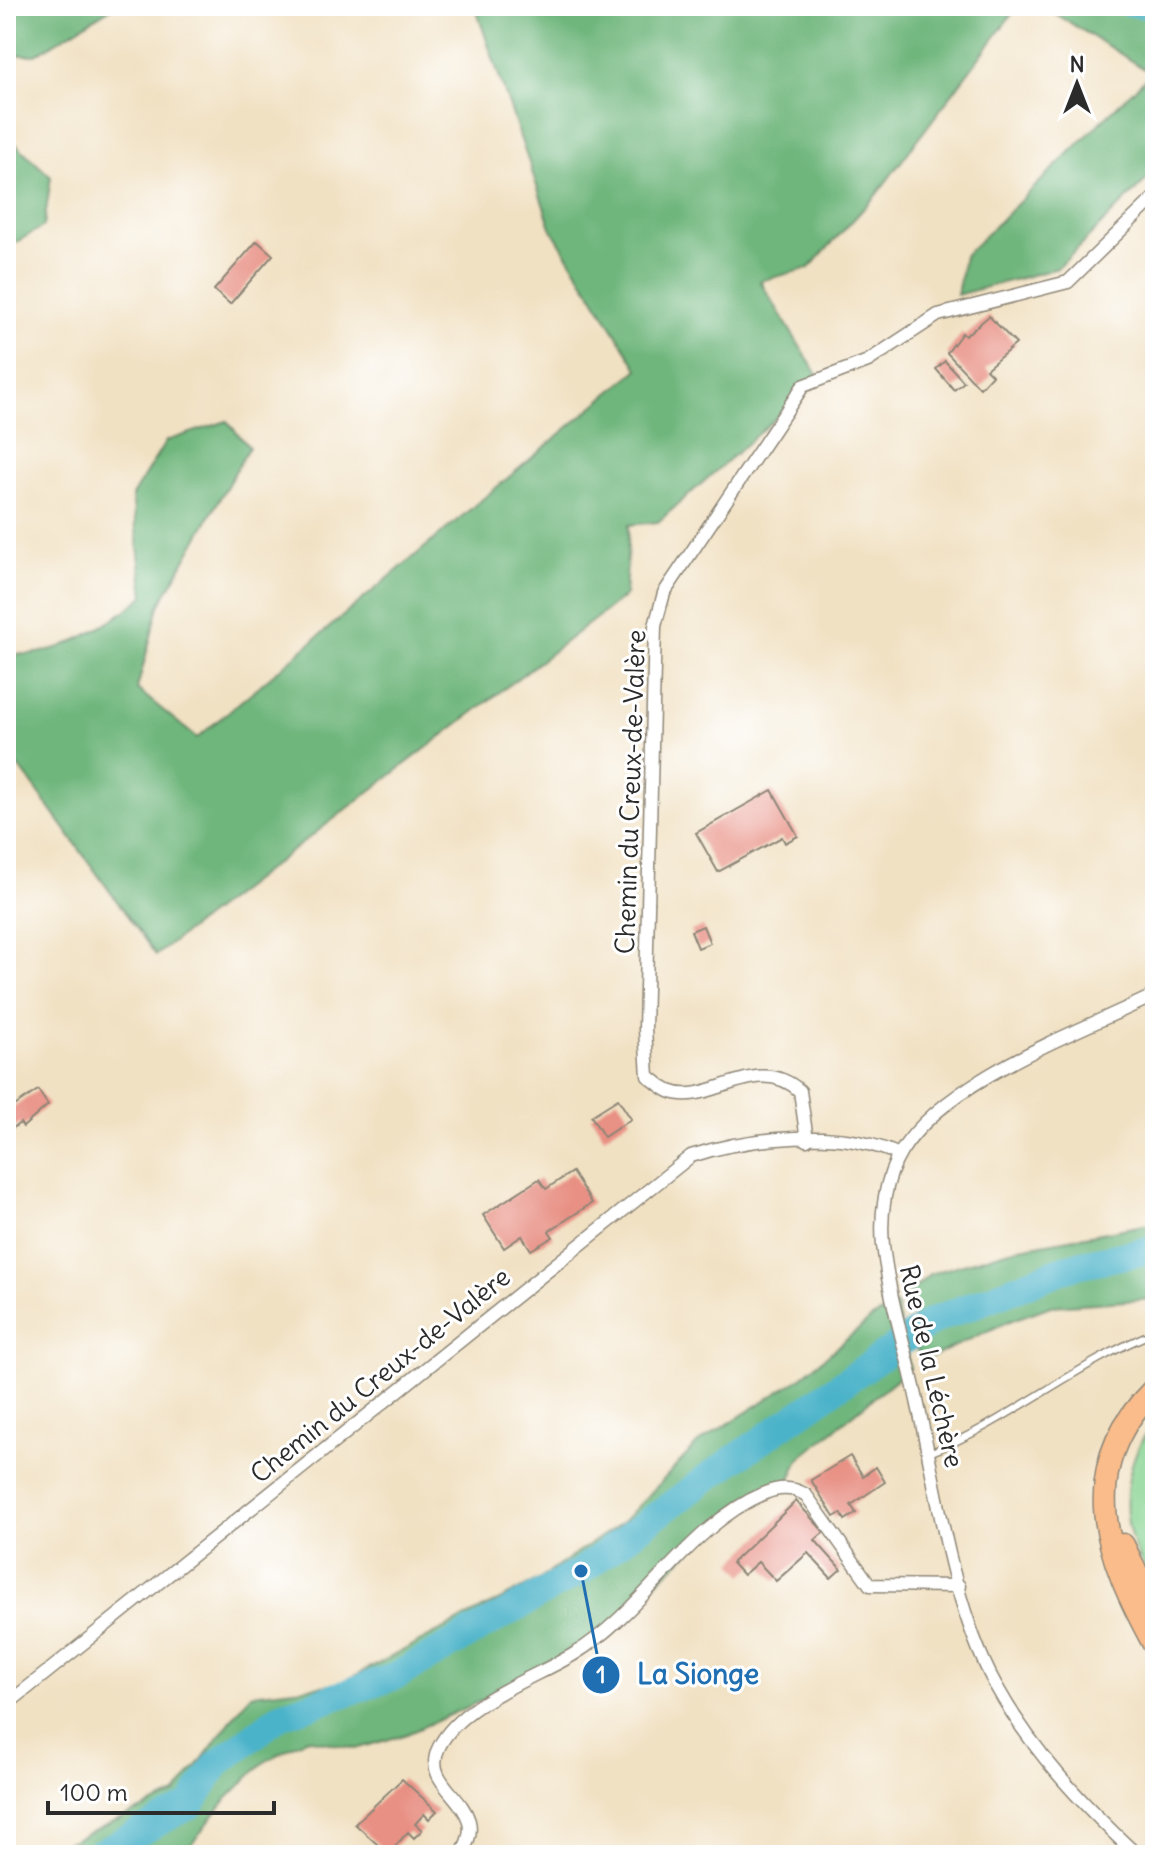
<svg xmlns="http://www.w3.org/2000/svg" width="1161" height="1861" font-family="Delius,sans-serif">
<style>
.green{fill:#88d492;stroke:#5a805e;stroke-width:2}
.forest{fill:#6eb67c;stroke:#4c7054;stroke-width:2}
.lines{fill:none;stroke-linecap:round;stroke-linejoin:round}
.stream{stroke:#4bb3c9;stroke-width:5}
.river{stroke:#4bb3c9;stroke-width:28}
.building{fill:#e89084}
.service-casing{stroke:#8e8677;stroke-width:9}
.minor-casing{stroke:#8e8677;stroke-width:15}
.motorway-casing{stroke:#8e8677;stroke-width:25}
.service{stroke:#fff;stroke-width:6}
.minor{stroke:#fff;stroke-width:12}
.motorway{stroke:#f9bc8a;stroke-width:22}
.labels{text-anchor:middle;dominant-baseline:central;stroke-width:6;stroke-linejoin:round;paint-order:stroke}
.street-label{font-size:26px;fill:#2b2b2b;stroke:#fff}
.leader{fill:none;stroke:#1f6fb2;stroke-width:3}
.callout-dot{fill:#1f6fb2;stroke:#fff;stroke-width:3}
.mark-label{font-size:24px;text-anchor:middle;font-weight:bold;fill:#fff}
.callout-label{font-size:28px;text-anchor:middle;font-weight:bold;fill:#1f6fb2;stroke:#fff;stroke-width:6;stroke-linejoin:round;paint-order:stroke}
</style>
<rect width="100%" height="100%" fill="#fff"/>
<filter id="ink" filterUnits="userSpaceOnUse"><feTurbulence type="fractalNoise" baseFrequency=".0125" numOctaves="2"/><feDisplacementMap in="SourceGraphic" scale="16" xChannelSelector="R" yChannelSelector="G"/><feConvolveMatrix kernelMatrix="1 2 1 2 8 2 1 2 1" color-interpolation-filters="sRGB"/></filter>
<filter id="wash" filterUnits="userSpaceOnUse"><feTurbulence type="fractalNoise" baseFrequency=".006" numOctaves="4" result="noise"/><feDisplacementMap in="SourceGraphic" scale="32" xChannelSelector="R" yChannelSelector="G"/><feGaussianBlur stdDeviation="1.8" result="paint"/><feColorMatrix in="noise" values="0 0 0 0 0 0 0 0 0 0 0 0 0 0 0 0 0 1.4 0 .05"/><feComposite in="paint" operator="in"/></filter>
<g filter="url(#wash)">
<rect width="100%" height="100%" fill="#f1e1c3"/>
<!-- green -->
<path class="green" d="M1155,1422V1584C1148,1572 1138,1559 1134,1546C1119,1506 1127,1454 1155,1422Z"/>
<!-- forest -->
<path class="forest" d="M6,6H114L35,55H6Z
M475,6H1018L876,195L809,268L760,281L820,379L658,522L629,525L625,596L156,955L22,770L6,758V652C50,664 112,623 144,596L132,496L166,441L227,421L249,447L159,606L137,689L197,738L638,369L552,230Z
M1043,6H1155V171L1058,268L957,295L964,256L1151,73Z
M6,135L51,177L44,226L6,248Z
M1155,1223V1299L1051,1306L1007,1322L930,1358L918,1354L909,1293L930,1274L1010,1250Z
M896,1305L910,1368L800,1458L785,1488L725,1518L604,1632L496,1694L407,1734L356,1749L307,1738L263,1763L224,1802L183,1855H45L48,1851L176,1794L251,1694L339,1684L538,1580L624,1521L698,1443L799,1379L872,1318Z"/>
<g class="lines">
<!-- stream -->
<path class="stream" d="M1111,6L1124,13L1155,18"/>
<!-- river -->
<path class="river" d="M96,1855L191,1805L216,1765L281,1715L396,1676L581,1571L710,1476L932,1321L1072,1266L1155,1249"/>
</g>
<g id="blocks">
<!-- building -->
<path class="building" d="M257,241L273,255L230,304L214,290Z
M989,316L1016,344L986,369L992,375L980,388L947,353L962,333L965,336Z
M945,361L964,382L954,390L936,369Z
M772,790L798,836L785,843L782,837L718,872L696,833Z
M703,926L710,943L698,948L691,931Z
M38,1090L48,1105L23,1127L20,1123L6,1133V1112Z
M618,1099L631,1119L604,1137L591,1116Z
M572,1172L592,1203L549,1231L553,1237L531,1250L522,1236L504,1248L483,1215L539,1179L546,1189Z
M850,1456L863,1476L876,1467L885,1482L851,1505L856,1513L845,1520L841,1513L834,1517L811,1480Z
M796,1501L824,1532L815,1540L841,1569L831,1578L808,1553L776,1581L758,1562L743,1575L732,1563Z
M402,1779L437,1811L429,1819L424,1814L415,1824L422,1830L414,1838L408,1832L388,1854L355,1824Z"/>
</g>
</g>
<g filter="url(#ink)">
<use href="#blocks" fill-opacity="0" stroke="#8e8677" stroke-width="2"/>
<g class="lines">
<!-- service casing -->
<g class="service-casing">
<path id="service" d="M929,1453C1009,1422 1075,1364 1155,1332"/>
</g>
<!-- minor casing -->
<g class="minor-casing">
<path id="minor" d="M807,1140L800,1091C756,1051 709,1108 669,1091C662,1088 655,1081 648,1076L645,1029L655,626L664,593L803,386L868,361L938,315L1068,282L1155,197
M6,1705L691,1156C750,1137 842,1127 899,1155
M460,1855C497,1803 417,1791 439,1747C461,1702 535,1678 574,1654C645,1611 687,1526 765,1493C779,1487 793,1487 806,1495L870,1585L959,1586
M1137,1855C1081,1803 1032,1751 995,1684C951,1603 938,1494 918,1405C907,1352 889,1299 883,1245C880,1215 885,1178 901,1152C946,1079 1079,1032 1155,995"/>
</g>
<!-- motorway casing -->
<g class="motorway-casing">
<path id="motorway" d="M1155,1388C1072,1470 1106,1557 1155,1646
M1123,1545L1139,1578L1155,1598"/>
</g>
<!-- service -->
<use href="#service" class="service"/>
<!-- minor -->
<use href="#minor" class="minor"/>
<!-- motorway -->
<use href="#motorway" class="motorway"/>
</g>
</g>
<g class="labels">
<!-- street labels -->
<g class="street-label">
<text transform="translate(630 792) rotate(-88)">Chemin du Creux-de-Valère</text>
<text transform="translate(932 1366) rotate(77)">Rue de la Léchère</text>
<text transform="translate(380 1375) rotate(-39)">Chemin du Creux-de-Valère</text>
</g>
</g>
<!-- callouts -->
<path class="leader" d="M581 1571L601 1675"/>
<g class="callout-dot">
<circle cx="581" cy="1571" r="8"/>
<circle cx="601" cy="1675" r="20"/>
</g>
<g class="mark-label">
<text x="601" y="1683">1</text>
</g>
<g class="callout-label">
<text x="698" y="1684">La Sionge</text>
</g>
<!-- margin -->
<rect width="1161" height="1861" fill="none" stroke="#fff" stroke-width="32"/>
<!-- north arrow -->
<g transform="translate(1077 84)" stroke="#ffffff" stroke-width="6" paint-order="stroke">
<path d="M0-6L14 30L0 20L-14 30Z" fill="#2b2b2b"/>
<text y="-12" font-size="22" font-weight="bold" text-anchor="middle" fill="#2b2b2b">N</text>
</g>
<!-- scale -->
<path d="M48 1801v12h226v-12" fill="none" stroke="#2b2b2b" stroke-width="4"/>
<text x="60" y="1801" font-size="24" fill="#2b2b2b" stroke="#ffffff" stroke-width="6" paint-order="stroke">100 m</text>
</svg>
